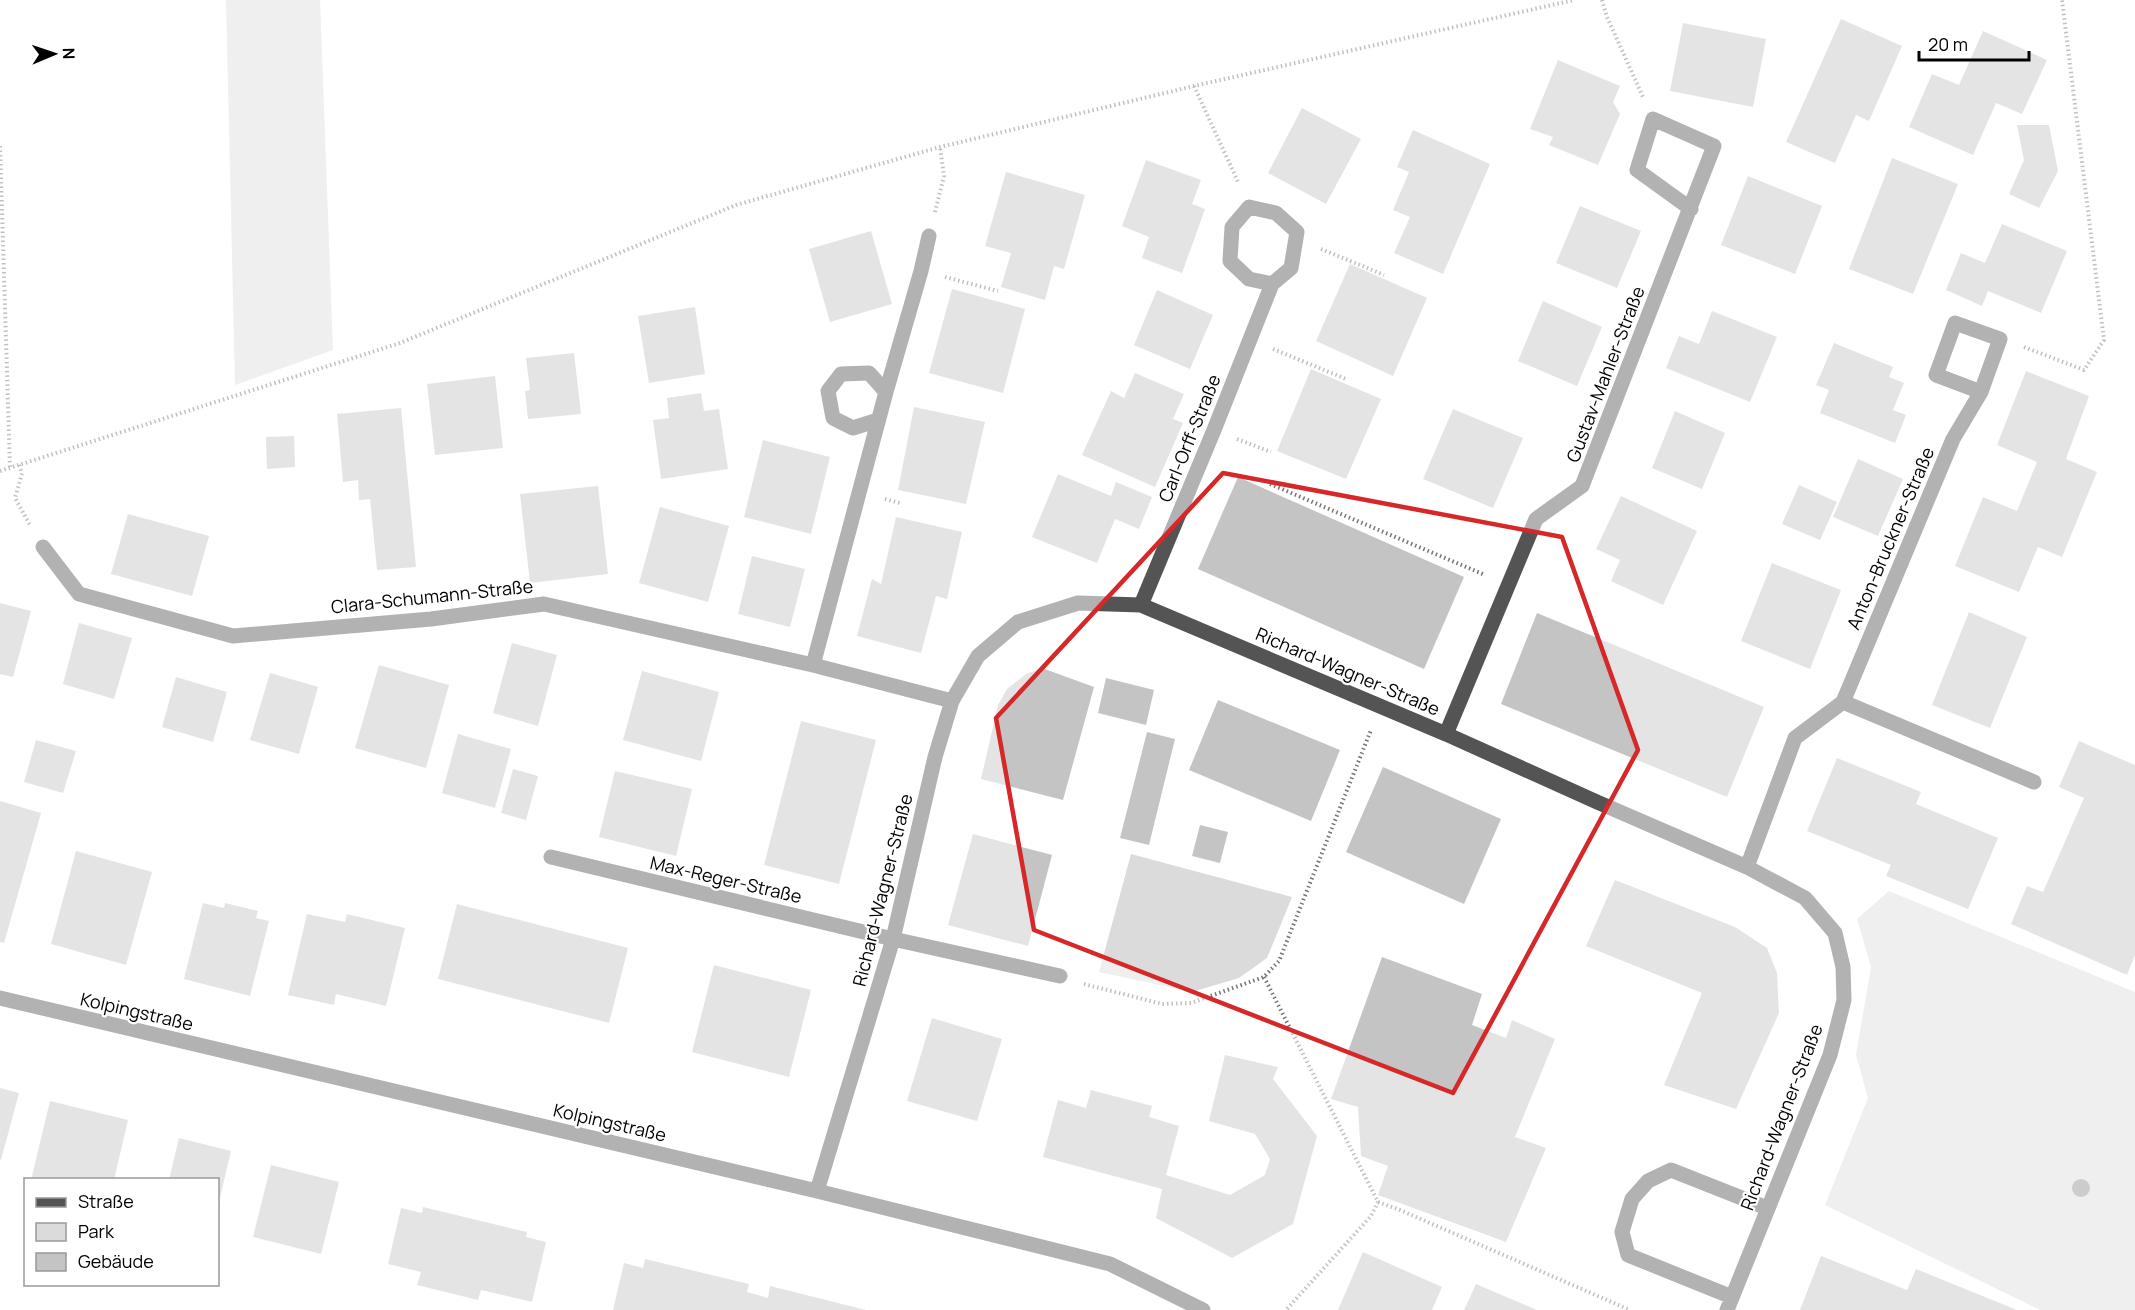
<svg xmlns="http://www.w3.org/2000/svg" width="2135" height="1310" font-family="Manrope,sans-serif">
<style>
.green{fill:#dbdbdb}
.building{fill:#c4c4c4}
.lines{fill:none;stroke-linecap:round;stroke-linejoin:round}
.path{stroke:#767676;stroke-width:4;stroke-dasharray:1.5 3;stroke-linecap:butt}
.minor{stroke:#545454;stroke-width:15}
.tree{fill:#8e8e8e}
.marked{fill:none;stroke:#d62828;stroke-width:4.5;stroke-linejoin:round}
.labels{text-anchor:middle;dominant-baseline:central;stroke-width:4.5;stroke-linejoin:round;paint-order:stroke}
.street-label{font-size:18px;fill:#000;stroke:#fff}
</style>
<rect width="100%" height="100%" fill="#fff"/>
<!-- green -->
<path class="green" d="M226,0H320L333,350L235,385Z
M1131,854L1292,897L1267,958L1239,978L1192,992L1099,972Z
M1889,891L2135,992V1310H2040L1825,1205L1868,1098L1856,1055L1871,967L1857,919Z"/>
<!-- building -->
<path class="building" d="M1841,19L1902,46L1869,121L1856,115L1835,163L1786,142Z
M1683,23L1766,39L1753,107L1670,91Z
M1983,31L2047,60L2022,114L1996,103L1973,155L1909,127L1932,74L1959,85Z
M1558,60L1620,86L1613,102L1620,114L1598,165L1549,145L1553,137L1530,129Z
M1302,108L1361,139L1326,204L1268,173Z
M2017,125H2049L2058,171L2039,208L2009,194L2024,160Z
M1413,130L1490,164L1443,274L1394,253L1410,217L1393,210L1409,172L1397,167Z
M1892,158L1958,184L1913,294L1849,269Z
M1146,160L1201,180L1192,204L1205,209L1182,273L1142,258L1149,237L1122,226Z
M1006,172L1085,195L1064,269L1054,266L1045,300L1001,287L1011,253L985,246Z
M1748,176L1822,206L1795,274L1721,245Z
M1580,206L1641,231L1617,288L1556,263Z
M2002,224L2067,251L2041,313L1988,291L1982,306L1946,290L1961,253L1985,263Z
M871,231L892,304L830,322L809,249Z
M1350,264L1427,298L1393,376L1316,341Z
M952,289L1025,309L1003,393L929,373Z
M1157,290L1213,315L1190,369L1134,345Z
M1543,301L1602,327L1577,386L1518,361Z
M695,307L705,374L649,383L638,316Z
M1712,311L1777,337L1750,402L1666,368L1679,336L1699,344Z
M1834,343L1893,367L1889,377L1904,383L1893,410L1906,415L1895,443L1820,413L1829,390L1816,385Z
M574,353L581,414L528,419L525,391L530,390L526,358Z
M1311,369L1381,399L1346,479L1277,451Z
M2026,371L2089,396L2066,459L2097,472L2062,557L2038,547L2019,592L1955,566L1983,497L2017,511L2037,462L1997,445Z
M1135,373L1184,394L1173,419L1183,423L1155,487L1082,455L1111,391L1124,398Z
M495,376L503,448L435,455L427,384Z
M701,393L704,411L719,409L728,469L661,479L653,420L669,418L667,398Z
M914,407L985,422L966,504L898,490Z
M401,408L416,567L377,570L370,499L359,500L358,480L343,482L337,414Z
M1453,409L1523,438L1493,508L1423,479Z
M1675,411L1725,433L1702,489L1652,468Z
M294,436L295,467L267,469L266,437Z
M763,440L830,457L811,534L744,517Z
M1858,459L1903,479L1878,536L1833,517Z
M1058,474L1111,496L1116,482L1152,497L1139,529L1115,519L1097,563L1032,537Z
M1238,477L1464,577L1424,669L1198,569Z
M1799,485L1837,502L1820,540L1782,524Z
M598,486L608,574L530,583L520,494Z
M1621,496L1697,531L1663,605L1611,581L1620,560L1596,549Z
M660,507L729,526L708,602L639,583Z
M128,514L209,536L192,596L111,574Z
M896,517L962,532L947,599L936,596L921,653L857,636L872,579L881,584Z
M752,556L805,569L790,627L738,614Z
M1772,563L1841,590L1810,669L1741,641Z
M0,603L31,611L13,677L0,674Z
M1969,612L2027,637L1990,728L1932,705Z
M1537,613L1764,707L1727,797L1501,704Z
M79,623L132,638L114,699L63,684Z
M512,643L557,655L538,726L493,713Z
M379,665L449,685L426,768L355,748Z
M1042,668L1094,687L1063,800L981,779L998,705L1007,689L1026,674Z
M642,671L719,692L701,761L623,740Z
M270,673L318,687L299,754L250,740Z
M176,677L227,692L213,742L162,727Z
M1106,678L1154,690L1146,725L1098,713Z
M1218,700L1340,750L1311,821L1189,770Z
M801,721L876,740L839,884L764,865Z
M1147,732L1175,739L1149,845L1120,838Z
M458,734L511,749L495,808L442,793Z
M36,740L76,751L63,793L24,782Z
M2079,741L2135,765V955L2127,975L2011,924L2027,886L2043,892L2084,798L2059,787Z
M1837,758L1921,792L1916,804L1998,838L1968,909L1886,876L1891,865L1807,831Z
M1383,767L1501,819L1464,904L1346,852Z
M513,769L538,776L526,820L501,813Z
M615,771L692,789L676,856L599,837Z
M0,801L41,813L4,943L0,942Z
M1200,825L1228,832L1220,863L1192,856Z
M973,834L1052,855L1028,946L948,925Z
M76,851L152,872L126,965L51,944Z
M1615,880L1735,927L1767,948L1777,973L1779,1013L1736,1109L1664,1085L1702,993L1586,946Z
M203,903L224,908L225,903L258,911L256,918L269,921L250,996L184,979Z
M457,904L628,948L609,1023L438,979Z
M307,914L345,922L347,914L405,928L386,1006L336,994L334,1005L288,995Z
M1382,957L1482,994L1472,1025L1506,1038L1512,1020L1555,1039L1515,1137L1546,1148L1506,1242L1378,1195L1388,1166L1361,1156L1358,1107L1331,1099Z
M714,965L811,990L789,1077L692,1052Z
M932,1018L1002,1039L977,1121L907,1101Z
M1225,1055L1278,1067L1273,1079L1317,1136L1293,1224L1232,1258L1156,1218L1162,1189L1043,1157L1058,1100L1086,1108L1091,1090L1152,1106L1149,1117L1179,1126L1166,1175L1230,1195L1265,1175L1270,1159L1255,1134L1209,1121Z
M0,1088L19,1093L1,1160L0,1159Z
M50,1101L128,1120L114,1180H31Z
M179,1138L231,1151L218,1206V1180H169Z
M271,1165L339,1182L321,1254L253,1237Z
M423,1207L527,1232L526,1237L546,1242L532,1302L481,1290L478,1300L417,1285L421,1272L388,1264L401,1208L422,1213Z
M1363,1252L1442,1287L1432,1310H1338Z
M1821,1256L1907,1290L1916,1269L2017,1310H1800Z
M645,1259L749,1284L747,1292L768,1298L770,1286L866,1310H613L624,1263L643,1268Z
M1476,1284L1504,1296L1537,1310H1464Z"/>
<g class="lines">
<!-- path -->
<path class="path" d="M1602,0L1607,17L1643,97
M1194,86L1239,184
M0,146L10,468
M935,212L944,176L940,147
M1321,249L1384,275
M945,277L998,291
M2024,347L2084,370L2104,340L2062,0
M1273,349L1346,379
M1237,439L1271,452
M19,465L22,473L15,498L30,525
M0,471L400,343L736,205L940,147L1194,86L1574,0
M1270,484L1485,575
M885,499L900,503
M1264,977L1378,1202L1371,1216L1286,1310
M1084,984L1162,1004L1191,1003L1264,977L1279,961L1371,730
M1378,1202L1400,1210L1630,1310"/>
<!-- minor -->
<path class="minor" d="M886,392L921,271L929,236
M43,547L79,594L233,636L431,619L544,604L813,665L952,701
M1141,605L1214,430L1272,284L1291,268L1297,232L1276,213L1249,207L1232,227L1230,261L1249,279L1272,284
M813,665L886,392L869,373L841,374L828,391L833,418L853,428L878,420
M1843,702L2034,782
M1446,734L1536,519L1582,486L1714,146L1653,119L1637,170L1691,209
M551,857L893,939L1060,976
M1747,867L1795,738L1843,702L1953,439L1981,392L2000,339L1955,323L1936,375L1981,392
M0,998L817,1191L1110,1264L1203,1310
M817,1191L893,939L935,757L952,701L978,656L1018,622L1078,603L1141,605L1446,734L1597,802L1747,867L1805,898L1835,933L1843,967L1844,1000L1830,1055L1727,1310
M1732,1297L1628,1255L1622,1232L1632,1199L1648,1181L1671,1170L1767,1208"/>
</g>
<!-- trees -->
<circle class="tree" cx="2081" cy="1188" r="9"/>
<!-- marked area -->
<path d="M0 0H2135V1310H0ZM1223,473L1562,537L1638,750L1453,1093L1034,930L996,718Z" fill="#fff" fill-opacity=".55" fill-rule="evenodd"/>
<path class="marked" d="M1223,473L1562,537L1638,750L1453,1093L1034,930L996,718Z"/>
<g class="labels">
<!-- street labels -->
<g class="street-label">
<text transform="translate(1605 374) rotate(-69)">Gustav-Mahler-Straße</text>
<text transform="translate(1189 438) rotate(-68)">Carl-Orff-Straße</text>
<text transform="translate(1890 538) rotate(-67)">Anton-Bruckner-Straße</text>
<text transform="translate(432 596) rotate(-6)">Clara-Schumann-Straße</text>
<text transform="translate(1348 671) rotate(23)">Richard-Wagner-Straße</text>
<text transform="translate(726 879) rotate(13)">Max-Reger-Straße</text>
<text transform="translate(882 890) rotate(-76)">Richard-Wagner-Straße</text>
<text transform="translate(137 1011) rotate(13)">Kolpingstraße</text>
<text transform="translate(1781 1117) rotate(-69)">Richard-Wagner-Straße</text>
<text transform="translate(610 1122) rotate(13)">Kolpingstraße</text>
</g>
</g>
<!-- legend -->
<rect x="24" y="1178" width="195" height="108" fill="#ffffff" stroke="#999999" stroke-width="1.5"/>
<rect x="36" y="1198" width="30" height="9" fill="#545454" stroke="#999999" stroke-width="1.5"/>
<text x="78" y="1208" font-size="18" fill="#000000">Straße</text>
<rect x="36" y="1223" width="30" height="18" fill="#dbdbdb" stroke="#999999" stroke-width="1.5"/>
<text x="78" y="1238" font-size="18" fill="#000000">Park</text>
<rect x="36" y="1253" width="30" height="18" fill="#c4c4c4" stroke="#999999" stroke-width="1.5"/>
<text x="78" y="1268" font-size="18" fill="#000000">Gebäude</text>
<!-- north arrow -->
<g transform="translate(54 54) rotate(88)" stroke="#ffffff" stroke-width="4.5" paint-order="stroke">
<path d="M0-4.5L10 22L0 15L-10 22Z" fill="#000000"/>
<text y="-9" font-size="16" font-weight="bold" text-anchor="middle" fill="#000000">N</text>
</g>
<!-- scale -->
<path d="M1919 51v9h110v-9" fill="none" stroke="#000000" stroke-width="3"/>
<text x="1928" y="51" font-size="18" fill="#000000" stroke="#ffffff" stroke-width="4.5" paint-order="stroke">20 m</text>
</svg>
